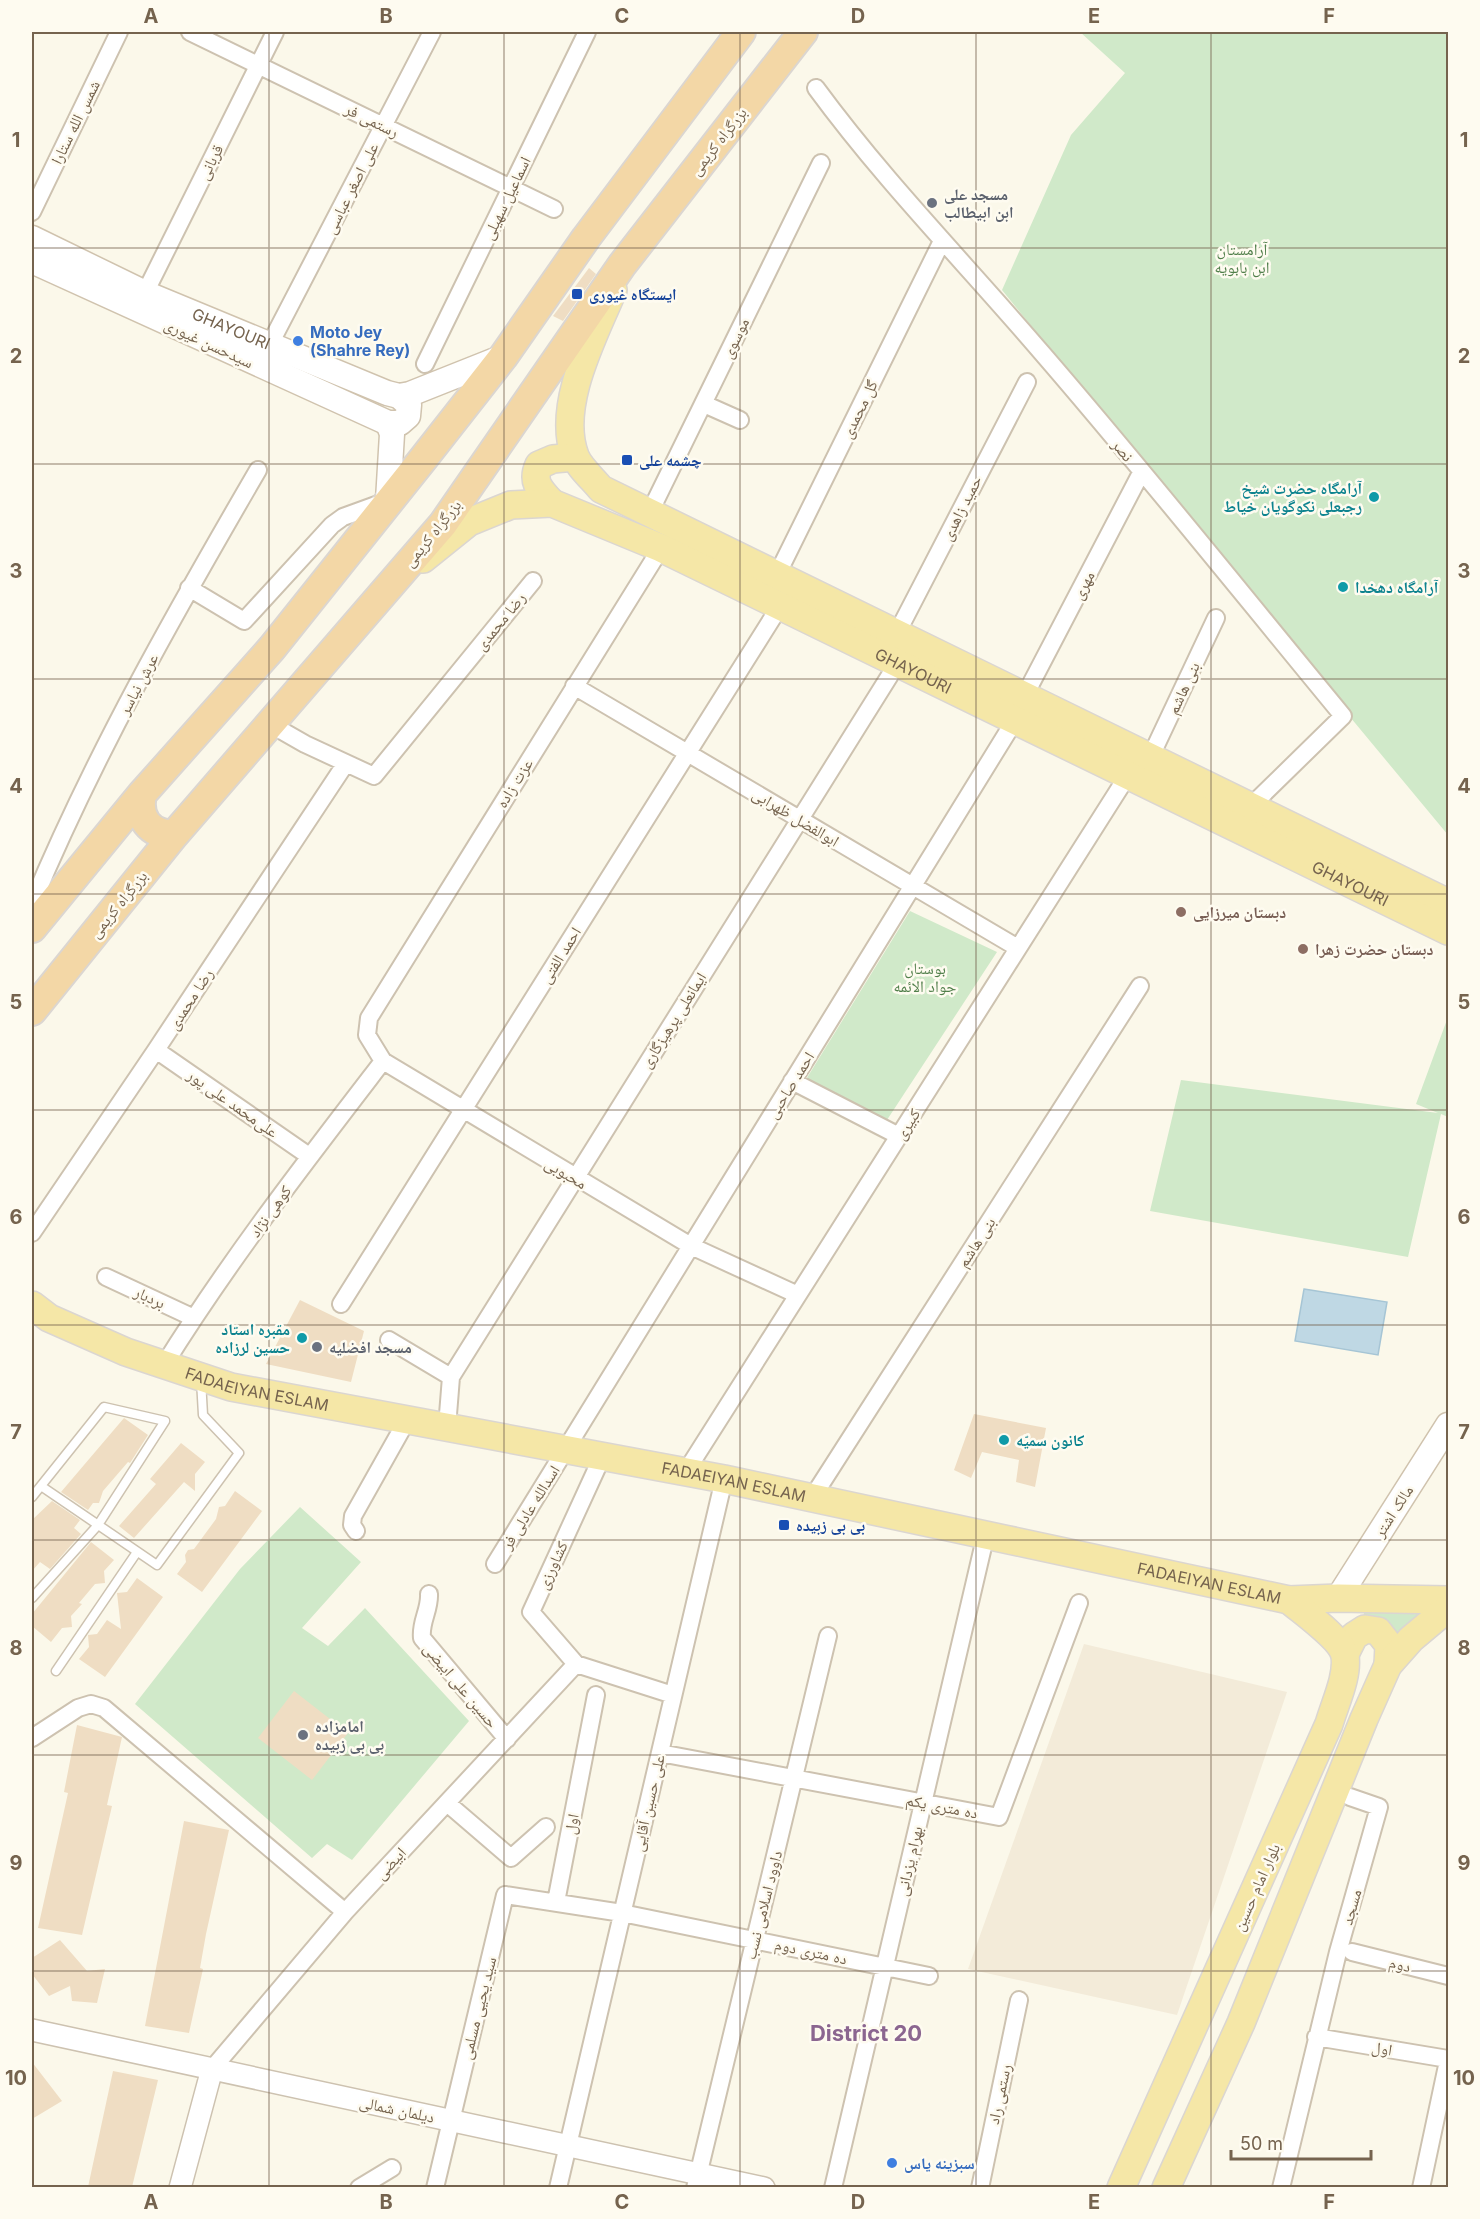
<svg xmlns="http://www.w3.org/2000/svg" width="1480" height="2219" font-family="Inter,'Noto Naskh Arabic',sans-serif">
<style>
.residential{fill:#f3ebd9}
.green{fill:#d0e9c9}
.water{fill:#bfd8e4;stroke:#a6c5d5;stroke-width:1.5}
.building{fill:#efddc3}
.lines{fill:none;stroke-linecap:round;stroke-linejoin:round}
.service-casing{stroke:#cdc2b0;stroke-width:11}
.minor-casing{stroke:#cdc2b0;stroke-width:20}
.tertiary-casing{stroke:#cdc2b0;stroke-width:24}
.secondary-casing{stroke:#d0c3ae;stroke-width:27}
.primary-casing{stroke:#dbd6d1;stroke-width:30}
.trunk-casing{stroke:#dbd6d1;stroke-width:32}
.service{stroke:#fff;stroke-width:8}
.minor{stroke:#fff;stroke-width:16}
.tertiary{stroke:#fff;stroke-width:21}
.secondary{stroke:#fff;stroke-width:24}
.primary{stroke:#f5e7a7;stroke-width:27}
.trunk{stroke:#f3d7a6;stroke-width:28}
.grid{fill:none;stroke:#75634e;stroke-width:1.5;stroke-opacity:0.55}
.worship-dot{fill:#6b7280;stroke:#fefbf0;stroke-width:2}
.transit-dot{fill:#1a4fb4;stroke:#fefbf0;stroke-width:2}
.shop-dot{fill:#3f7fe0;stroke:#fefbf0;stroke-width:2}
.culture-dot{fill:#0f9aa8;stroke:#fefbf0;stroke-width:2}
.education-dot{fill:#8d6e63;stroke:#fefbf0;stroke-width:2}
.labels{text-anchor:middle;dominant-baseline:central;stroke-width:5;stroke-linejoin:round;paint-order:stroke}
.street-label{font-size:16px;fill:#75634e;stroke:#fefbf0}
.worship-label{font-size:16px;font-weight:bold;fill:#5b616d;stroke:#fefbf0;text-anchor:start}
.park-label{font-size:16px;fill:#507f4a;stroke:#fefbf0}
.transit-label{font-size:16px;font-weight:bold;fill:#164399;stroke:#fefbf0;text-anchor:start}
.shop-label{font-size:16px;font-weight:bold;fill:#366cbe;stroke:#fefbf0;text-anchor:start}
.culture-label{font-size:16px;font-weight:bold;fill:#0d838f;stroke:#fefbf0;text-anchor:end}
.education-label{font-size:16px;font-weight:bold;fill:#785e54;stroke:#fefbf0;text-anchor:start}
.district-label{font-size:22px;font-weight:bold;fill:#8b6690;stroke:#fefbf0}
.neatline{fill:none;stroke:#75634e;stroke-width:2}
.grid-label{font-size:20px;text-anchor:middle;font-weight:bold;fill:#75634e}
</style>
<rect width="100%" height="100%" fill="#fbf8ea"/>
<!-- residential -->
<path class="residential" d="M1084,1644L1287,1692L1177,2015L968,1969Z"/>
<!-- green -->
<path class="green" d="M1080,32H1448V835L1233,576L1002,290L1071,135L1125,73Z
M910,911L997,952L885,1123L805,1081Z
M1448,1017V1117L1441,1114L1408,1257L1150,1211L1181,1080L1438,1113L1416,1104Z
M300,1507L361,1562L302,1628L328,1646L365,1608L469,1721L352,1860L327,1844L312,1858L135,1704L240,1569Z
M1361,1607H1435L1382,1675L1374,1636Z"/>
<!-- water -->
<path class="water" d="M1304,1289L1387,1302L1378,1355L1295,1341Z"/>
<!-- building -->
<path class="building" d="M589,268L596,274L563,321L553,316Z
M300,1300L364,1331L351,1382L266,1364Z
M974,1414L1046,1428L1035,1487L1016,1482L1019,1460L982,1452L971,1478L954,1470Z
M124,1418L148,1435L130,1463L128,1462L103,1491L99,1503H93L88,1510L61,1492Z
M181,1443L205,1462L195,1474V1491L184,1482L134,1538L119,1526L156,1484L150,1479Z
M235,1491L262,1511L202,1592L177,1574L186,1562L185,1555L188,1550L194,1549L216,1519L219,1507L225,1506Z
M52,1501L80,1520L74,1528L81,1534L50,1569L40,1562L32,1571V1520Z
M91,1542L114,1560L104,1571L105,1583L95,1584L79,1603L82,1604L71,1616L72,1627L62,1628L51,1642L32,1626V1614Z
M137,1578L163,1597L105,1677L79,1659L89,1647L88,1635L97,1634L107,1620L121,1629L117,1593L127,1592Z
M294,1691L348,1733L312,1780L258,1738Z
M77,1725L122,1737L107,1805L112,1806L82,1935L38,1928L68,1793L64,1792Z
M184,1821L229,1830L206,1934L200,1968L203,1969L189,2033L145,2026Z
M60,1940L87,1971L105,1969L97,2003L72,2001L70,1986L49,1996L32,1974V1958Z
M32,2062L62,2101L32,2119Z
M113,2071L158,2080L132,2187H88Z"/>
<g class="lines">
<!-- service casing -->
<g class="service-casing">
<path id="service" d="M41,1486L157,1565L239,1453L203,1415L201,1380
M32,1497L104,1407L165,1421L98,1525L32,1598
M56,1671L137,1552"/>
</g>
<!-- minor casing -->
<g class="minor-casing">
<path id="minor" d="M190,32L554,209
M816,88C885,182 967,265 1042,353C1145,472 1243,595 1343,716L1250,807
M32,212L119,32
M145,293L275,32
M270,344L432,32
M425,364L587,32
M704,404L740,420
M649,514L821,163
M661,548L369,1018L367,1035L383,1061L691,1246L798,1295
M776,577L942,241
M189,588L244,621L332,525L343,517L387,501
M896,635L1027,382
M574,686L1018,948
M1024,697L1141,473
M270,724L305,744L374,776L533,581
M1150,758L1216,618
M32,904C95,753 176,611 258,470
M156,1050L309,1156
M792,1081L899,1136
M32,1233L156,1050L346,763
M106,1277L194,1318
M341,1304L780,606
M389,1340L451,1377
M164,1365C230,1259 307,1160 383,1061
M447,1427L451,1377L897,664
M685,1473L1128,775
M812,1498L1140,986
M356,1531L352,1525L353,1516L407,1420
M495,1564L1015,720
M429,1594C430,1610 420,1622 422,1638L507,1739
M576,1664L531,1612L602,1457
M576,1664L673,1695
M32,1738L78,1708L91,1704L104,1708L345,1912
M660,1753L999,1817L1079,1603
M447,1803L511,1858L546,1827
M556,1902L596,1695
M1352,1952L1448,1976
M1316,2037L1448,2059
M212,2069L345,1912L576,1664
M359,2188L392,2168
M435,2188L505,1895L622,1913L929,1976
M558,2188L724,1479
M695,2188L828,1636
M833,2188L986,1534
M980,2188L1019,2000
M1281,2188L1338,1952L1379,1807L1350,1797
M1421,2188L1448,2061"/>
</g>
<!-- tertiary casing -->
<g class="tertiary-casing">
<path id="tertiary" d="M32,2030L764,2188
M180,2188L212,2069"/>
</g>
<!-- secondary casing -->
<g class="secondary-casing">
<g id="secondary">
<path id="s1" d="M32,238L145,293L387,393L399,396L410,394L503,357"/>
<path d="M32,261L388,423H400L408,416L409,405L399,396"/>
<path d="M388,423L392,434L388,500"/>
<path d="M1338,1598L1448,1425"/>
</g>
</g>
<!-- primary casing -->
<g class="primary-casing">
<g id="primary">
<path d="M613,290C594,336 556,405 575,456C579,467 593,479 601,489L1448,903"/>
<path d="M552,503C540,490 531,482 539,465L553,459L575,457"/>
<path id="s2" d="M423,559L469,522L511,505L552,503L661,548L1448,931"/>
<path id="s3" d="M32,1305L49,1318L126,1352L231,1387L724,1479L1289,1600L1338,1598L1448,1600"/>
<path d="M1345,1654L1354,1636L1365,1629L1378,1631L1389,1645L1388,1665"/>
<path d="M1121,2188L1329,1724C1335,1703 1348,1677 1345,1656C1342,1639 1303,1612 1289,1600"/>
<path d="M1166,2188L1241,2023L1364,1719L1388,1665L1411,1639L1448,1608"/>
</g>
</g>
<!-- trunk casing -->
<g class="trunk-casing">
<path id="trunk" d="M142,794C137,818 149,834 174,835
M32,928L142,794L272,648L423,459L503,357L586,238L741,32
M32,1011L174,835L443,524L622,265L803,32"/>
</g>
<!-- service -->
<use href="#service" class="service"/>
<!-- minor -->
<use href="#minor" class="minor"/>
<!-- tertiary -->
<use href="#tertiary" class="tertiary"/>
<!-- secondary -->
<use href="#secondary" class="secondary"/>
<!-- primary -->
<use href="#primary" class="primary"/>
<!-- trunk -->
<use href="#trunk" class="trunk"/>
</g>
<!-- grid -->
<path class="grid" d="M269,32V2188M504,32V2188M740,32V2188M976,32V2188M1211,32V2188M32,248H1448M32,464H1448M32,679H1448M32,894H1448M32,1110H1448M32,1325H1448M32,1540H1448M32,1755H1448M32,1971H1448"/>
<!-- markers -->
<g class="worship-dot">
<circle cx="932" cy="203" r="6"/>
<circle cx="317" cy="1347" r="6"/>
<circle cx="303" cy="1735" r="6"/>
</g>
<g class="transit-dot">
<rect x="571" y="288" width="12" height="12" rx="3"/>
<rect x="621" y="454" width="12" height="12" rx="3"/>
<rect x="778" y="1519" width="12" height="12" rx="3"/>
</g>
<g class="shop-dot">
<circle cx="298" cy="341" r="6"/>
<circle cx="892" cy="2163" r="6"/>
</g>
<g class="culture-dot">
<circle cx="1374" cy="497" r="6"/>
<circle cx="1343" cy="587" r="6"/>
<circle cx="302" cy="1338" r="6"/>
<circle cx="1004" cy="1440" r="6"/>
</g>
<g class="education-dot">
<circle cx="1181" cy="912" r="6"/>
<circle cx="1303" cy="949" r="6"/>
</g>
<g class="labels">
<!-- street labels -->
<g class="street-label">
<text transform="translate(372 120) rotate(26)">رستمی فر</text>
<text transform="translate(75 122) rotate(-64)">شمس الله ستارا</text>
<text transform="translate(718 141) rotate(-52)">بزرگراه کریمی</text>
<text transform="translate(210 162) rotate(-63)">قربانی</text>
<text transform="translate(351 188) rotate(-63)">علی اصغر عباسی</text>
<text transform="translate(506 198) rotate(-64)">اسماعیل سهیلی</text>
<text stroke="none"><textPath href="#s1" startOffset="219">GHAYOURI</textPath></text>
<text transform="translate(735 338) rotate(-64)">موسوی</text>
<text transform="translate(209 343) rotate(25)">سیدحسن غیوری</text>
<text transform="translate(859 409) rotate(-64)">گل محمدی</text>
<text transform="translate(1123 450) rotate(50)">نصر</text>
<text transform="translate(961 508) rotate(-63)">حمید زاهدی</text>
<text transform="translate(432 533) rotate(-51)">بزرگراه کریمی</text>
<text transform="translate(1083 585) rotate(-62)">مهری</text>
<text transform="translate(500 621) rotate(-51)">رضا محمدی</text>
<text stroke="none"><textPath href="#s2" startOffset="544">GHAYOURI</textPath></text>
<text transform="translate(138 684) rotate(-62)">عرش نیاسر</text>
<text transform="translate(1183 688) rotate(-65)">بنی هاشم</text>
<text transform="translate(514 783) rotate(-58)">عزت زاده</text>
<text transform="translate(796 817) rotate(31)">ابوالفضل ظهرابی</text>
<text stroke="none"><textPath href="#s2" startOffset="1030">GHAYOURI</textPath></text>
<text transform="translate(118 904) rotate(-51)">بزرگراه کریمی</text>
<text transform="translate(560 955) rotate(-58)">احمد الفتی</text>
<text transform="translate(190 999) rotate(-57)">رضا محمدی</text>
<text transform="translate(673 1020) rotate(-58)">ایمانعلی پرهیزگاری</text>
<text transform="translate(790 1085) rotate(-58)">احمد صاحبی</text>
<text transform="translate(233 1103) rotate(35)">علی‌محمد علی پور</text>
<text transform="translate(907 1124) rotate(-58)">کبیری</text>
<text transform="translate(566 1173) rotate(31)">محبوبی</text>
<text transform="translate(270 1211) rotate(-54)">کوهی نژاد</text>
<text transform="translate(976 1242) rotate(-57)">بنی هاشم</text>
<text transform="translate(150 1297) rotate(25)">بردبار</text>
<text stroke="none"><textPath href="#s3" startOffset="242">FADAEIYAN ESLAM</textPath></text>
<text stroke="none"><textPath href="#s3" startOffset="728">FADAEIYAN ESLAM</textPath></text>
<text transform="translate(530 1507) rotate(-58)">اسدالله عادلی فر</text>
<text transform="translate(1393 1511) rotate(-57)">مالک اشتر</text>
<text transform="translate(552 1565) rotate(-65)">کشاورزی</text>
<text stroke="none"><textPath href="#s3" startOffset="1214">FADAEIYAN ESLAM</textPath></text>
<text transform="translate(461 1685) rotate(50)">حسین علی ابیضی</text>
<text transform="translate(648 1803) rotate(-77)">علی حسین آقایی</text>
<text transform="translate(942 1806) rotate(11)">ده متری یکم</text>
<text transform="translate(571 1824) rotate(-79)">اول</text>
<text transform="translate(909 1861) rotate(-77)">بهرام یزدانی</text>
<text transform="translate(390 1863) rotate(-47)">ابیضی</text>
<text transform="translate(1256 1887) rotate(-66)">بلوار امام حسین</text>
<text transform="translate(763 1905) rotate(-76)">داوود اسلامی نسب</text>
<text transform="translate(1351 1907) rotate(-74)">مسجد</text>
<text transform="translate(811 1951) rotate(12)">ده متری دوم</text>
<text transform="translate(1400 1964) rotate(14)">دوم</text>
<text transform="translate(478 2008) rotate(-76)">سید یحیی مسلمی</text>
<text transform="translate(1382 2048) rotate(9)">اول</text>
<text transform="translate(999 2094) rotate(-78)">رستمی راد</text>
<text transform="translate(397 2109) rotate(12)">دیلمان شمالی</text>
</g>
<!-- worship labels -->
<g class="worship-label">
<text x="944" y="194">مسجد علی<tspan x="944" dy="18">ابن ابیطالب</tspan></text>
<text x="329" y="1347">مسجد افضلیه</text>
<text x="315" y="1726">امامزاده<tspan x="315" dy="18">بی بی زبیده</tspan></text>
</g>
<!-- park labels -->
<g class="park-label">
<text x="1242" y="249">آرامستان<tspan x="1242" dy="18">ابن بابویه</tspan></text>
<text x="925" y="968">بوستان<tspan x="925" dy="18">جواد الائمه</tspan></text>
</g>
<!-- transit labels -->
<g class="transit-label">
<text x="589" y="294">ایستگاه غیوری</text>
<text x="639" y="460">چشمه علی</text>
<text x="796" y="1525">بی بی زبیده</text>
</g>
<!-- shop labels -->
<g class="shop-label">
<text x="310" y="332">Moto Jey<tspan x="310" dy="18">(Shahre Rey)</tspan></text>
<text x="904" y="2163">سبزینه یاس</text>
</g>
<!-- culture labels -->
<g class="culture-label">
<text x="1362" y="488">آرامگاه حضرت شیخ<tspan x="1362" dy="18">رجبعلی نکوگویان خیاط</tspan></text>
<text x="1355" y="587" text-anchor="start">آرامگاه دهخدا</text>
<text x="290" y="1329">مقبره استاد<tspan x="290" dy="18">حسین لرزاده</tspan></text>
<text x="1016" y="1440" text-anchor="start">کانون سمیّه</text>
</g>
<!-- education labels -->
<g class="education-label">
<text x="1193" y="912">دبستان میرزایی</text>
<text x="1315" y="949">دبستان حضرت زهرا</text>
</g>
<!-- district labels -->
<g class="district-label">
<text x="866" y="2033">District 20</text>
</g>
</g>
<!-- border -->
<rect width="1480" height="2219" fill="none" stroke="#fefbf0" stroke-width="66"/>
<!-- scale -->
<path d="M1231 2150v9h140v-9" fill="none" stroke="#75634e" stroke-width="3"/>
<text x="1240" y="2150" font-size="18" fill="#75634e" stroke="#fefbf0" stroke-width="4.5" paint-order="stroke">50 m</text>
<rect x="33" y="33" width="1414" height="2153" class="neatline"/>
<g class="grid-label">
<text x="151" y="23">A</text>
<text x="386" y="23">B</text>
<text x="622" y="23">C</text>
<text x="858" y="23">D</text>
<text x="1094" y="23">E</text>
<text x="1329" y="23">F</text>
<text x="16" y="147">1</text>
<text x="1464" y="147">1</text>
<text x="16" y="363">2</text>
<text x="1464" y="363">2</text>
<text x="16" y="578">3</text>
<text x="1464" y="578">3</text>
<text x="16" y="793">4</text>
<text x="1464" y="793">4</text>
<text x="16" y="1009">5</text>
<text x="1464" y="1009">5</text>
<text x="16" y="1224">6</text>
<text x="1464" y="1224">6</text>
<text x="16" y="1439">7</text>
<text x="1464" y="1439">7</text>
<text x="16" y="1655">8</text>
<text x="1464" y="1655">8</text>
<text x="16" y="1870">9</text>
<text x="1464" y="1870">9</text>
<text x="16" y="2085">10</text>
<text x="1464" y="2085">10</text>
<text x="151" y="2209">A</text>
<text x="386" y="2209">B</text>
<text x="622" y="2209">C</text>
<text x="858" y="2209">D</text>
<text x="1094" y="2209">E</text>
<text x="1329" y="2209">F</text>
</g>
</svg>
